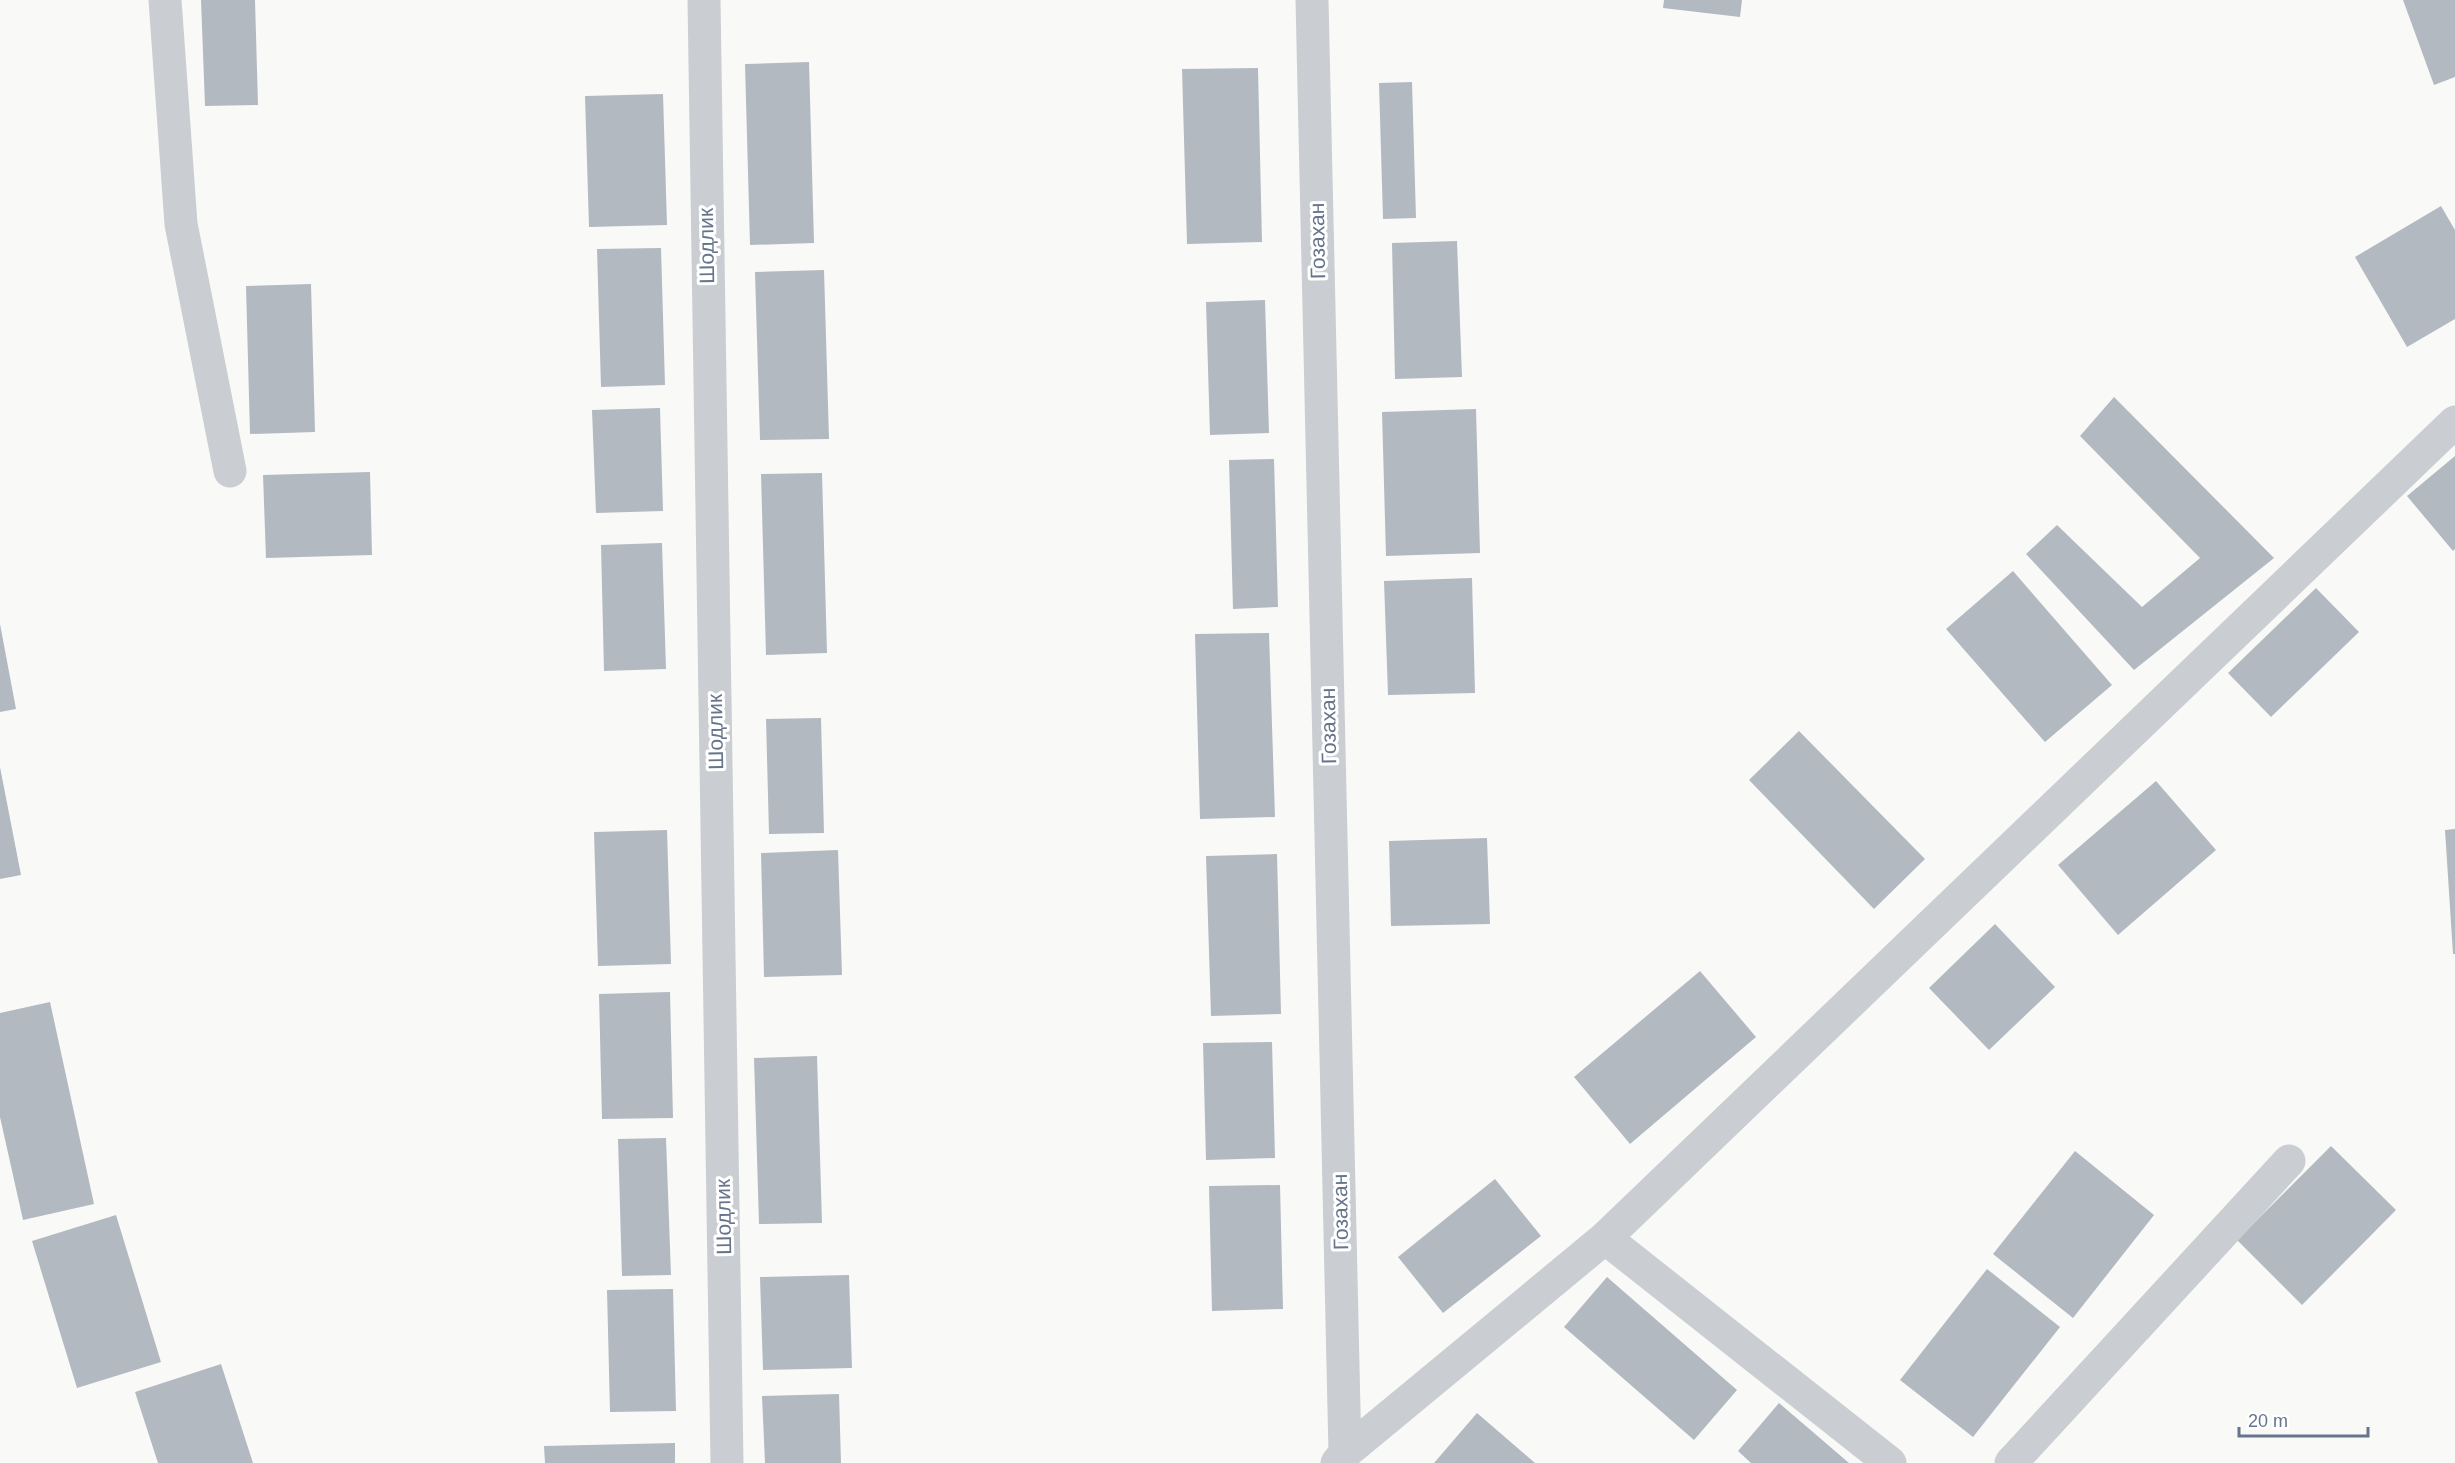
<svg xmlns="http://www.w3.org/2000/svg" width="2455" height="1463" font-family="Arial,sans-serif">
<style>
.building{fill:#b2b9c1}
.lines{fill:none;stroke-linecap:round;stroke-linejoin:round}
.minor{stroke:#cacdd2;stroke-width:33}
.labels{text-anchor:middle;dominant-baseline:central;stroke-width:6;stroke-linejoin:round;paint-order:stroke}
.street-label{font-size:21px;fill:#66758c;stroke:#fff}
</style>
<rect width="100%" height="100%" fill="#f9faf7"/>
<!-- building -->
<path class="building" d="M201,0H255L258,105L205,106Z
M1664,0H1742L1740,17L1663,8Z
M2403,0H2455V77L2434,85Z
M809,62L814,243L750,245L745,64Z
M1258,68L1262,242L1187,244L1182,69Z
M1412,82L1416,218L1383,219L1379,83Z
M663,94L667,225L589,227L585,96Z
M2441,206L2455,230V319L2407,347L2355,257Z
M1457,241L1462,377L1395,379L1392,243Z
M661,248L665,385L601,387L597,249Z
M824,270L829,439L760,440L755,272Z
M311,284L315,432L250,434L246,286Z
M1265,300L1269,433L1210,435L1206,302Z
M2114,397L2274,558L2134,670L2026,554L2057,525L2142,607L2200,558L2080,436Z
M660,408L663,511L596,513L592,410Z
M1476,409L1480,553L1386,556L1382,412Z
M2455,456V549L2453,551L2407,496Z
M1274,459L1278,607L1233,609L1229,460Z
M370,472L372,555L266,558L263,475Z
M822,473L827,653L766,655L761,474Z
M662,543L666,669L604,671L601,545Z
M2013,571L2112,685L2045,742L1946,629Z
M1472,578L1475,693L1388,695L1384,581Z
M2316,588L2359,632L2271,717L2228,673Z
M0,624L16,709L0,712Z
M1269,633L1275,817L1200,819L1195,634Z
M821,718L824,833L769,834L766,719Z
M1799,731L1925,859L1874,909L1749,780Z
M0,767L21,875L0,879Z
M2156,781L2216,850L2118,935L2058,865Z
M2455,829V954H2453L2445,830Z
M667,830L671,964L598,966L594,832Z
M1487,838L1490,924L1391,926L1389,841Z
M838,850L842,975L764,977L761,853Z
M1277,854L1281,1014L1211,1016L1206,856Z
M1995,924L2055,987L1989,1050L1929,988Z
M1700,971L1756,1037L1630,1144L1574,1077Z
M670,992L673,1118L602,1119L599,994Z
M50,1002L94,1204L23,1220L0,1117V1013Z
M1272,1042L1275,1158L1206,1160L1203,1043Z
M817,1056L822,1223L759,1224L754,1058Z
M666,1138L671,1275L622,1276L618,1139Z
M2331,1146L2396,1210L2302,1305L2237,1240Z
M2075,1151L2154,1215L2073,1318L1993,1254Z
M1495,1179L1541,1236L1443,1313L1398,1257Z
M1280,1185L1283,1309L1212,1311L1209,1186Z
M116,1215L161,1362L77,1388L32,1241Z
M1987,1269L2060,1327L1973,1437L1900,1380Z
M849,1275L852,1368L763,1370L760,1277Z
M1607,1277L1737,1390L1694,1440L1564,1327Z
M673,1289L676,1411L610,1412L607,1290Z
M221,1364L253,1463H158L135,1392Z
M839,1394L841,1463H765L762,1396Z
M1779,1403L1849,1463H1751L1738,1451Z
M1477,1413L1535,1463H1434Z
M675,1443V1463H545L544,1446Z"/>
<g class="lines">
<!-- minor -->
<path class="minor" d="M165,0L181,224L230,471
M704,0L727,1463
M1312,0L1345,1453
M1605,1238L1890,1463
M1337,1463L1345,1453L1605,1238L2455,422
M2011,1463L2289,1161"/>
</g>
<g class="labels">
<!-- street labels -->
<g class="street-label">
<text transform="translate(1317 241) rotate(-91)">Гозахан</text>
<text transform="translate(706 246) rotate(-91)">Шодлик</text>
<text transform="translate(1328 726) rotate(-91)">Гозахан</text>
<text transform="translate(715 732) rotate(-91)">Шодлик</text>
<text transform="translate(1340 1212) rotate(-91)">Гозахан</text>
<text transform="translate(723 1217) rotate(-91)">Шодлик</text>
</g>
</g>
<!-- scale -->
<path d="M2239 1427v9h129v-9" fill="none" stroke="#66758c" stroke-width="3"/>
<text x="2248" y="1427" font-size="18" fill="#66758c" stroke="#ffffff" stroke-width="4.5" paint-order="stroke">20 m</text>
</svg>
